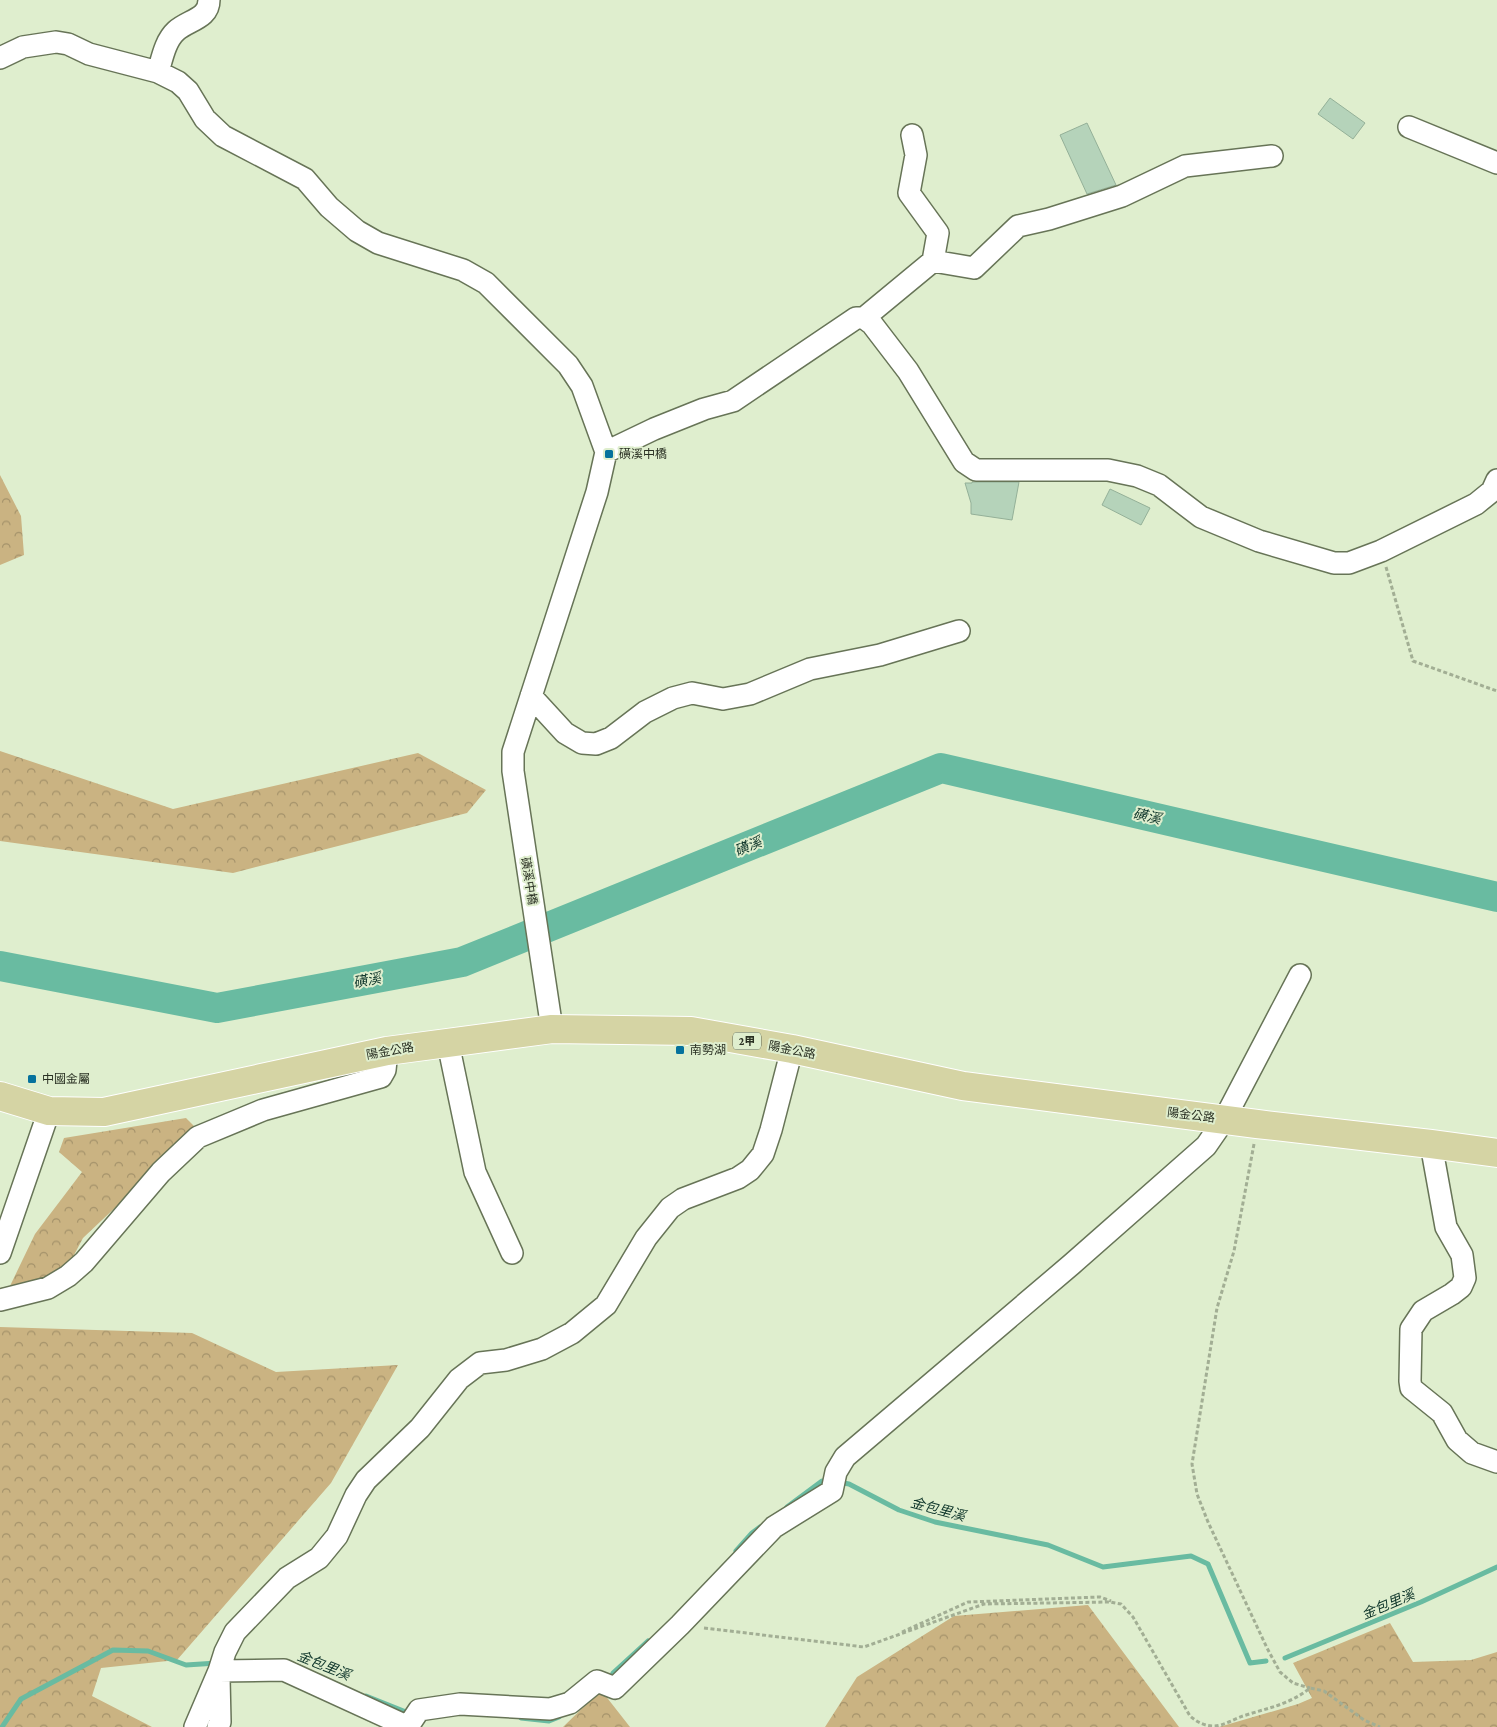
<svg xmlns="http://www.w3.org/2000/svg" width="1497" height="1727" font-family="'Crimson Pro','Noto Sans TC',serif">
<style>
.forest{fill:url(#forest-crowns)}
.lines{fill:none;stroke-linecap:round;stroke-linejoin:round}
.stream{stroke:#69bba1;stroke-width:5}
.river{stroke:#69bba1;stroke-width:30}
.building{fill:#b5d3ba;stroke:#94b098}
.minor-casing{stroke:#677457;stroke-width:24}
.major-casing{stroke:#fff;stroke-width:30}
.path{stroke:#a2ae94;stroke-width:3;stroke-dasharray:4 2.5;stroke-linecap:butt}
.minor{stroke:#fff;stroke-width:21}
.major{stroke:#d5d4a4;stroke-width:28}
.poi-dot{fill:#06729d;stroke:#dfeece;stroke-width:2}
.labels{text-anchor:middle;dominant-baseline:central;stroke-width:4;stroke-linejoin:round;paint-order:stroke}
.shield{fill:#dfeece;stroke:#606956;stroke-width:1}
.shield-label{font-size:11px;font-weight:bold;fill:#2a3023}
.poi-label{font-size:12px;fill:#2a3023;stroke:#dfeece;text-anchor:start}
.street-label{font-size:12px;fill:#2a3023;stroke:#dfeece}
.water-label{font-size:14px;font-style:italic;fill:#0e352a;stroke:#dfeece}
</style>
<defs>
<pattern id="forest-crowns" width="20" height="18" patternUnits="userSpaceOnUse" patternTransform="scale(1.25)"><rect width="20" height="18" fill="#cab382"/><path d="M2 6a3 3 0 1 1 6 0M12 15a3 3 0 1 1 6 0" fill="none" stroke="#a4926a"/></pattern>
</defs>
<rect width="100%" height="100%" fill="#dfeece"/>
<!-- forest -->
<path class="forest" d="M0,475L21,516L24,555L0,565Z
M0,751L173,809L418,753L486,790L467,813L233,873L0,841Z
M186,1118L195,1127L173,1153L83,1238L65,1272L0,1296V1288L10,1286L35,1234L82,1172L59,1152L64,1138Z
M0,1327L192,1333L276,1372L398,1365L331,1483L177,1660L101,1668L92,1696L152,1727H0Z
M1088,1605L1179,1727H825L857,1677L954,1616Z
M1390,1623L1413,1662L1471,1660L1497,1652V1727H1219L1298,1704L1312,1698L1293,1663Z
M601,1690L630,1727H563Z"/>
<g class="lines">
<!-- stream -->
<path class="stream" d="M838,1482L849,1484L899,1510L935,1522L1048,1545L1103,1567L1191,1556L1208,1564L1250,1663L1266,1661
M787,1507L822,1481H829
M736,1551L752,1533L760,1527
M1285,1658L1421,1602L1497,1567
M613,1673L648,1641
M366,1696L411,1714
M521,1718L549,1721L559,1717
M2,1727L21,1699L113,1650L148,1651L186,1665L217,1663"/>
<!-- river -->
<path class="river" d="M0,966L217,1008L462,962L941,768L1497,897"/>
</g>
<!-- building -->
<path class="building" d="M1330,98L1365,123L1353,139L1318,114Z
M1087,123L1116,185L1087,194L1060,135Z
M972,482H1019L1012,520L971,514V503L965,483H972Z
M1110,489L1150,508L1141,525L1102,505Z"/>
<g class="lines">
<!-- minor casing -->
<g class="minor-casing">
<path id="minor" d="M0,58L23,47L56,42L68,44L89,54L158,72L178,82L188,91L205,119L223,136L305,179L329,207L357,231L378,243L463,270L486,283L568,365L582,386L606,452L597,492L513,752V771L552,1029
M158,72C162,59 165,41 176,31C188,20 209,19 209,0
M1409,127L1497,163
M933,261L974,268L1018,226L1049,219L1122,196L1185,166L1272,156
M864,318L933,261L938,233L909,193L916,155L912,135
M606,452L654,429L704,409L733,401L856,318H864L872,324L908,371L964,462L976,470H1108L1137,476L1159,485L1201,517L1259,541L1334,563H1349L1381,551L1476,504L1492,491L1497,480
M531,696L565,733L582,743L596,744L611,738L645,712L673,698L692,693L723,699L750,694L810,669L880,655L959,631
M448,1043L475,1172L512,1253
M1431,1144L1446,1227L1462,1255L1465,1278L1461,1287L1452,1294L1423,1311L1411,1329L1410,1381L1411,1388L1442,1413L1457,1440L1472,1453L1497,1462
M0,1253L49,1111
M0,1300L48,1288L68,1276L84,1262L161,1172L198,1137L263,1110L381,1077L385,1070L387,1051
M219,1671L284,1670L404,1725L411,1722L419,1710L460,1704L550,1709L570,1703L597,1681L615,1688L680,1625L774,1527L832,1491L836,1472L845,1457L1072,1264L1206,1146L1224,1120L1300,975
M195,1727L219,1671L225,1652L235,1632L287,1578L319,1558L337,1536L356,1495L366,1480L420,1428L459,1379L480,1363L506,1360L542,1349L572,1333L606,1305L646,1238L670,1208L683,1199L738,1178L750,1170L763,1154L771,1130L792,1049
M218,1727L220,1722L219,1678"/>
</g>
<!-- major casing -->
<g class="major-casing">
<path id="major" d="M0,1096L49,1111L104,1112L387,1051L552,1029L691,1031L792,1049L963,1086L1257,1124L1431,1144L1497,1153"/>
</g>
<!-- path -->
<path class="path" d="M1386,567L1413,661L1497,691
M1254,1144L1234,1251L1217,1308L1192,1464L1197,1494L1208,1522L1267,1648L1280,1672L1293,1683L1310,1688
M704,1628L864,1647L984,1604L1110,1602L1121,1604L1133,1617L1190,1716C1197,1722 1204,1726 1214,1726C1223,1726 1234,1719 1243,1716C1267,1708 1289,1705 1310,1688L1324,1691L1364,1720L1380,1727
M902,1632L968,1602L1100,1597L1111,1601"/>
<!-- minor -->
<use href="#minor" class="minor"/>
<!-- major -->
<use href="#major" class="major"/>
</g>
<!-- markers -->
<g class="poi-dot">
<rect x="604" y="449" width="10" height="10" rx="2.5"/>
<rect x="675" y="1045" width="10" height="10" rx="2.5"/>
<rect x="27" y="1074" width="10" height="10" rx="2.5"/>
</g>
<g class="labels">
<!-- shield labels -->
<rect class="shield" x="733" y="1032.5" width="28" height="17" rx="4"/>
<g class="shield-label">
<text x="747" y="1041">2甲</text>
</g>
<!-- poi labels -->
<g class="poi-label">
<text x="619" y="454">磺溪中橋</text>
<text x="690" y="1050">南勢湖</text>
<text x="42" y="1079">中國金屬</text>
</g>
<!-- street labels -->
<g class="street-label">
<text transform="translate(529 881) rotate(81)">磺溪中橋</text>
<text transform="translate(792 1050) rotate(11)">陽金公路</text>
<text transform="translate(390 1051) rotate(-10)">陽金公路</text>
<text transform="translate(1191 1115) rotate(7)">陽金公路</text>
</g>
<!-- water labels -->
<g class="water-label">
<text transform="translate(1147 816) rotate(13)">磺溪</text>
<text transform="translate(748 846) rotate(-22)">磺溪</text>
<text transform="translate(367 980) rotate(-11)">磺溪</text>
<text transform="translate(938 1509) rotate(15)">金包里溪</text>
<text transform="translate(1388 1604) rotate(-23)">金包里溪</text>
<text transform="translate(324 1665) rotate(22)">金包里溪</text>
</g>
</g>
</svg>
